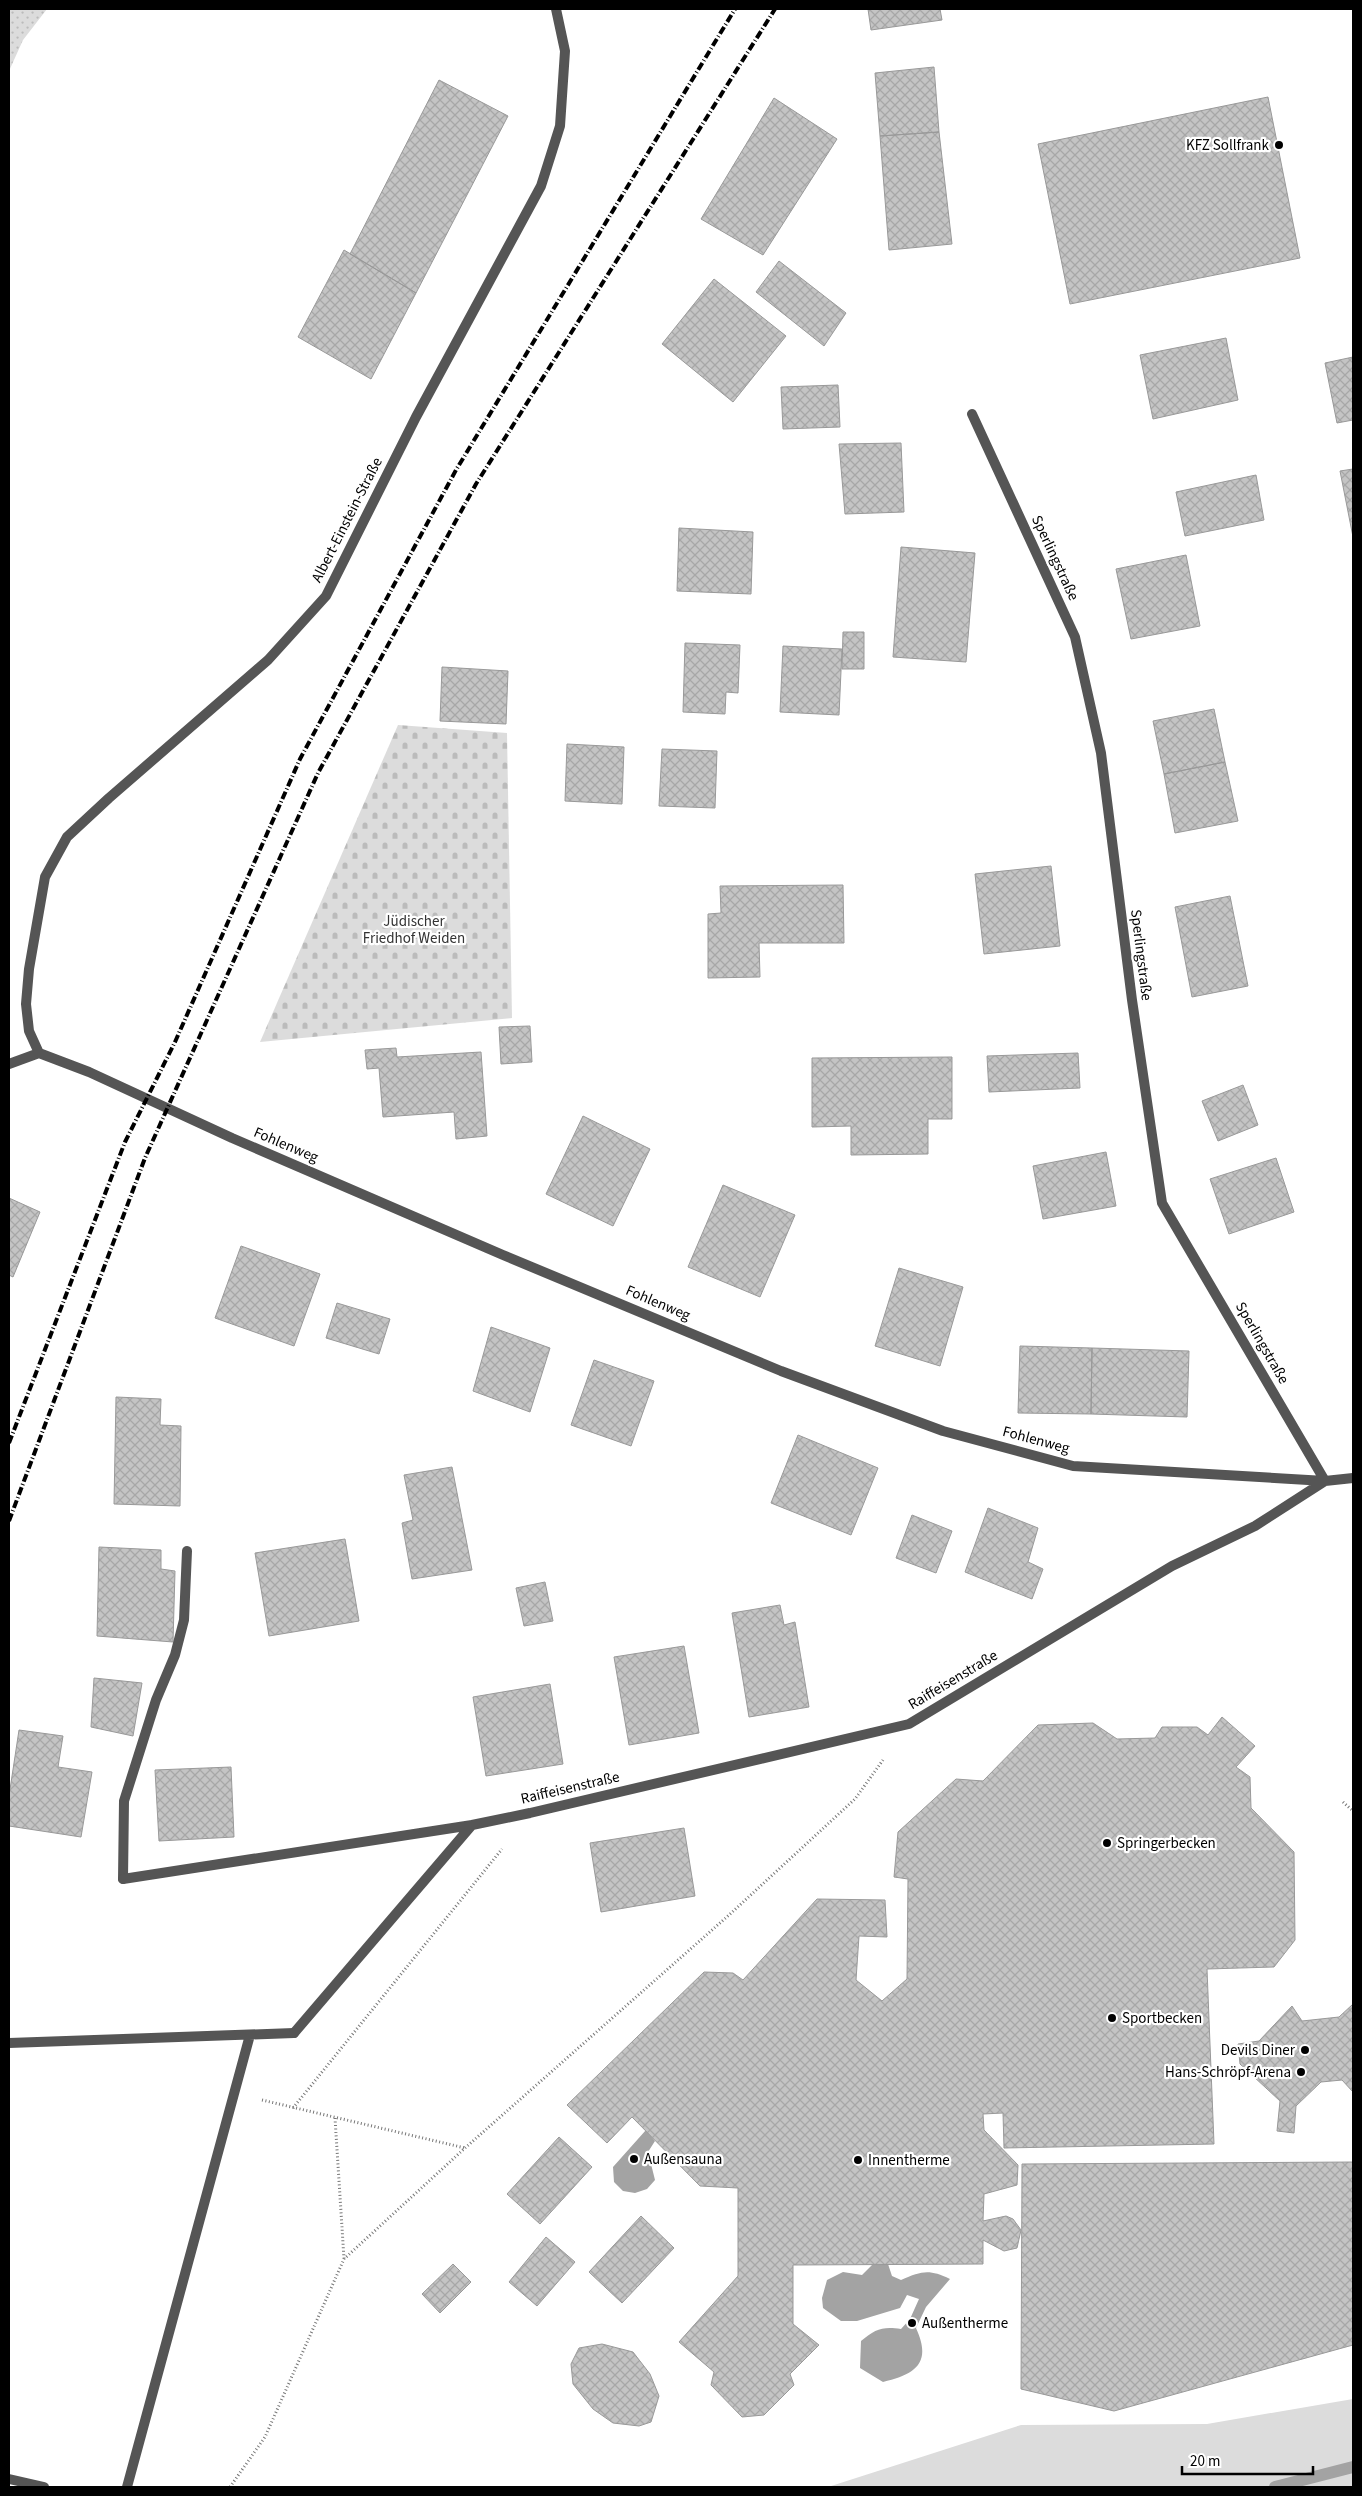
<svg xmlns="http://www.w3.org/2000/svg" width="1362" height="2496" font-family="'Source Sans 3',sans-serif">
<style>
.green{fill:#dcdcdc}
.cemetery{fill:url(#cemetery-stones)}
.garden{fill:url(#garden-dots)}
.water{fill:#a3a3a3}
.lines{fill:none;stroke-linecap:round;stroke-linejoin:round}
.stream{stroke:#a3a3a3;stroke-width:12}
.building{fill:url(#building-cross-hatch);stroke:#999}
.path{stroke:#777;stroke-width:3;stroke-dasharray:1 2.5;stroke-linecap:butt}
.service{stroke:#555;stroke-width:10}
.minor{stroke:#555;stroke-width:10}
.rail{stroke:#000;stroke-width:4;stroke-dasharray:8 2.5 1 2.5;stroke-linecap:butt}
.poi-dot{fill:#000;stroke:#fff;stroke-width:2}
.labels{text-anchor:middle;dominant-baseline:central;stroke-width:4.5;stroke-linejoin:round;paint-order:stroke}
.poi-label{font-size:15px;fill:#000;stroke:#fff;text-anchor:start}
.street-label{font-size:15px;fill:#000;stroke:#fff}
.park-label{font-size:15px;fill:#333;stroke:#fff}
</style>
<defs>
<pattern id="cemetery-stones" width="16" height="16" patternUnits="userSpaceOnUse" patternTransform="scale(1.25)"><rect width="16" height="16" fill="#dcdcdc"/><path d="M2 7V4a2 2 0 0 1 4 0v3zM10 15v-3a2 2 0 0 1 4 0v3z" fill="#bbb"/></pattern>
<pattern id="garden-dots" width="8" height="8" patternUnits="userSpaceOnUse" patternTransform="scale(1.25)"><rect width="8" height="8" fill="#dcdcdc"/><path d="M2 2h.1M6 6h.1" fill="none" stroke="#bbb" stroke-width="1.8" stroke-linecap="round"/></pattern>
<pattern id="building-cross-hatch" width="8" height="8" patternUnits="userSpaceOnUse" patternTransform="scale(1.25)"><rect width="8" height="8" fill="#c4c4c4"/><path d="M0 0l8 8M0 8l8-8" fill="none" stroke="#a7a7a7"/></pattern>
</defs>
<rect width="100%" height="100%" fill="#fff"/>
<!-- green -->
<path class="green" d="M1353,2399V2487H828L1021,2425L1207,2424Z"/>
<!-- cemetery -->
<path class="cemetery" d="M398,725L507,733L512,1018L260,1042Z"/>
<!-- garden -->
<path class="garden" d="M9,9H47L23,40L9,71Z"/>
<!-- water -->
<path class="water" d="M646,2130L655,2141L648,2152L655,2180L647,2189L635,2193L623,2191L614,2182L613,2167Z
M888,2264L892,2276L901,2280C922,2271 929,2269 950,2279L926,2307L916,2328C932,2363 916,2374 883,2382L860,2368L861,2341C875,2329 883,2326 901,2329L910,2319L919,2299L907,2295L900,2308L857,2321H841L823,2308L822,2298L827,2280L843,2272L862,2275L872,2265Z"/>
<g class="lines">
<!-- stream -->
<path class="stream" d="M1275,2487L1353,2467"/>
</g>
<!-- building -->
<path class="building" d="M868,9H940L942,20L871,30Z
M934,67L939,132L880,136L875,73Z
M439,80L508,116L416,293L350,254Z
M1268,97L1300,258L1070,304L1038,144Z
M774,98L837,139L763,255L701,219Z
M939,132L952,244L889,250L880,136Z
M344,250L416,293L371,379L298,337Z
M779,261L846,313L824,346L756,292Z
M714,279L786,336L733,402L662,344Z
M1226,338L1238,400L1153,419L1140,355Z
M1353,357V420L1337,423L1325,363Z
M838,385L840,427L783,429L781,387Z
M901,443L904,512L845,514L839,444Z
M1353,469V537L1340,471Z
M1256,475L1264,520L1185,536L1176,492Z
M679,528L753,532L751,594L677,591Z
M901,547L975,553L966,662L893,657Z
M1186,555L1200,626L1131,639L1116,569Z
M843,632H864V669H842Z
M685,643L740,645L738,693L726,692L725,714L683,712Z
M783,646L842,649L839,715L780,712Z
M442,667L508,671L506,724L440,721Z
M1214,709L1225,762L1164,774L1153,721Z
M567,744L624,747L622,804L565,801Z
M662,749L717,751L715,808L659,806Z
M1225,762L1238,821L1175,833L1164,774Z
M1051,866L1060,946L984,954L975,874Z
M843,885L844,943H759L760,977L708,978V914L721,913L720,886Z
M1230,896L1248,986L1192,997L1175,907Z
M530,1026L532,1062L501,1064L499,1027Z
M396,1048L397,1057L481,1052L487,1136L456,1139L454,1112L383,1117L379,1068L367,1069L365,1050Z
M1078,1053L1080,1088L989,1092L987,1056Z
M952,1057V1119H928V1154L851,1155V1126L812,1127V1058Z
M1243,1085L1258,1125L1218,1141L1202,1101Z
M583,1116L650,1149L613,1226L546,1194Z
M1106,1152L1116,1206L1043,1219L1033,1166Z
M1276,1158L1294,1212L1229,1234L1210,1179Z
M723,1185L795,1215L760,1297L688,1267Z
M9,1198L40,1212L13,1277L9,1275Z
M241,1246L320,1274L294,1346L215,1318Z
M899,1268L963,1287L940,1366L875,1346Z
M337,1303L390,1319L379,1354L326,1338Z
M491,1327L550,1348L530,1412L473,1391Z
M1020,1346L1092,1348L1091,1414L1018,1413Z
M1092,1348L1189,1351L1187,1417L1091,1414Z
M594,1360L654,1381L631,1446L571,1425Z
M116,1397L161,1399L160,1425L181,1426L180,1506L114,1504Z
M798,1435L878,1468L851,1535L771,1503Z
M452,1467L472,1570L412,1579L402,1523L413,1520L404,1475Z
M988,1508L1038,1528L1028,1562L1043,1569L1032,1599L965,1572Z
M912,1515L952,1531L936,1573L896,1558Z
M345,1539L359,1621L269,1636L255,1553Z
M99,1547L161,1550V1569L175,1571L173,1642L97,1636Z
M545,1582L553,1621L524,1626L516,1588Z
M780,1605L784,1625L795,1622L809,1707L749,1717L732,1613Z
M684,1646L699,1733L629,1745L614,1657Z
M94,1678L142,1683L133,1736L91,1727Z
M550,1684L563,1764L486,1776L473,1697Z
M1222,1717L1255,1746L1236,1767L1250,1777L1251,1808L1294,1852L1295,1940L1274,1967L1207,1969L1214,2144L1004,2148L1003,2113L983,2114L984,2130L1018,2165L1017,2185L984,2194L983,2221L1006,2216L1013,2219L1021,2230L1017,2248L1004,2251L983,2240V2264L793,2265V2324L819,2345L790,2374L794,2385L764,2415L742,2417L711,2385L714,2372L679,2342L738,2276V2188L700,2186L632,2117L607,2143L567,2105L704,1972L733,1973L743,1980L817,1899L885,1900L887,1937L859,1936L856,1980L882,2001L907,1979L908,1879L894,1877L898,1832L956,1779L983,1781L1038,1725L1093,1723L1117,1739L1155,1738L1162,1727H1197L1208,1735Z
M19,1730L63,1736L58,1767L92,1772L81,1837L9,1826V1796Z
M231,1767L234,1837L159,1841L155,1770Z
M684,1828L695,1896L601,1912L590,1843Z
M1353,2004V2092L1342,2080L1321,2082L1296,2106L1294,2133L1277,2131L1280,2101L1240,2064L1238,2044L1259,2041L1292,2006L1302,2021L1339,2017Z
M559,2137L592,2167L540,2224L507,2194Z
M1353,2162V2345L1114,2411L1021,2389L1022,2164Z
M641,2216L674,2248L622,2303L589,2272Z
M546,2237L575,2262L537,2306L509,2282Z
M453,2264L471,2282L440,2313L422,2294Z
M602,2344L633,2352L650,2374L659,2396L651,2422L639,2426L613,2423L593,2409L573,2384L571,2364L579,2348Z"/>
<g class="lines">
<!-- path -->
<path class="path" d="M1343,1802L1353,1811
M262,2100L465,2148
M293,2108L502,1849
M335,2118L344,2259
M230,2487L265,2437L344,2259L465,2148L729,1915L855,1799L883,1760"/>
<!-- service -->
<path class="service" d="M123,1879L124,1801L156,1700L175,1655L184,1620L187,1551
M9,2043L294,2033
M9,2479L44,2487
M127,2487L250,2035"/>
<!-- minor -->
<path class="minor" d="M972,414L1075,637L1101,753L1132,1000L1162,1203L1325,1481
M39,1053L29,1031L26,1004L29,969L45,877L67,837L109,798L268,660L326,596L416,417L541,186L560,126L565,51L556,9
M9,1064L39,1053L89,1072L232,1138L503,1255L781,1371L943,1431L1073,1466L1325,1481L1353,1478
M123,1879L472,1825
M294,2033L472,1825L530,1813L909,1724L1172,1566L1255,1526L1325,1481"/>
<!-- rail -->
<path class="rail" d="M9,1443L125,1142L175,1042L300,759L456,470L735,9
M9,1521L145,1158L318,773L476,484L775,9"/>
</g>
<!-- markers -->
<g class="poi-dot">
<circle cx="1279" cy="145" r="5"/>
<circle cx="1107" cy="1843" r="5"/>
<circle cx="1112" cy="2018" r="5"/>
<circle cx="1305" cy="2050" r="5"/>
<circle cx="1301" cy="2072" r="5"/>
<circle cx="634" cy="2159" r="5"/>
<circle cx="858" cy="2160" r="5"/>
<circle cx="912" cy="2323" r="5"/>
</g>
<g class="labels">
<!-- poi labels -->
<g class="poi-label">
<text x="1269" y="145" text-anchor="end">KFZ Sollfrank</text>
<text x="1117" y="1843">Springerbecken</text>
<text x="1122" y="2018">Sportbecken</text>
<text x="1295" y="2050" text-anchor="end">Devils Diner</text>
<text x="1291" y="2072" text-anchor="end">Hans-Schröpf-Arena</text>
<text x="644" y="2159">Außensauna</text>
<text x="868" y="2160">Innentherme</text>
<text x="922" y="2323">Außentherme</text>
</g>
<!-- street labels -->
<g class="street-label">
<text transform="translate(347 520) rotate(-63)">Albert-Einstein-Straße</text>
<text transform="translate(1055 558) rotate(65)">Sperlingstraße</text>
<text transform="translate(1141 955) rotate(83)">Sperlingstraße</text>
<text transform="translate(286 1145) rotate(23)">Fohlenweg</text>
<text transform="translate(658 1303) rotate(23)">Fohlenweg</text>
<text transform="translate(1262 1343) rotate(60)">Sperlingstraße</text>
<text transform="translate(1036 1440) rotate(15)">Fohlenweg</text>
<text transform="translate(953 1680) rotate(-31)">Raiffeisenstraße</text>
<text transform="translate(570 1788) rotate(-13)">Raiffeisenstraße</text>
</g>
<!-- park labels -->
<g class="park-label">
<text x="414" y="921">Jüdischer<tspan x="414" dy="17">Friedhof Weiden</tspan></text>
</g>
</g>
<!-- border -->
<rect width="1362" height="2496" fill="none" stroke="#000000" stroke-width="20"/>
<!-- scale -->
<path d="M1182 2466v8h131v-8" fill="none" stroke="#000000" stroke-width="2.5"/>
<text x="1190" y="2466" font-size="15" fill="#000000" stroke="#ffffff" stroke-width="4" paint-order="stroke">20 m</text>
</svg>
